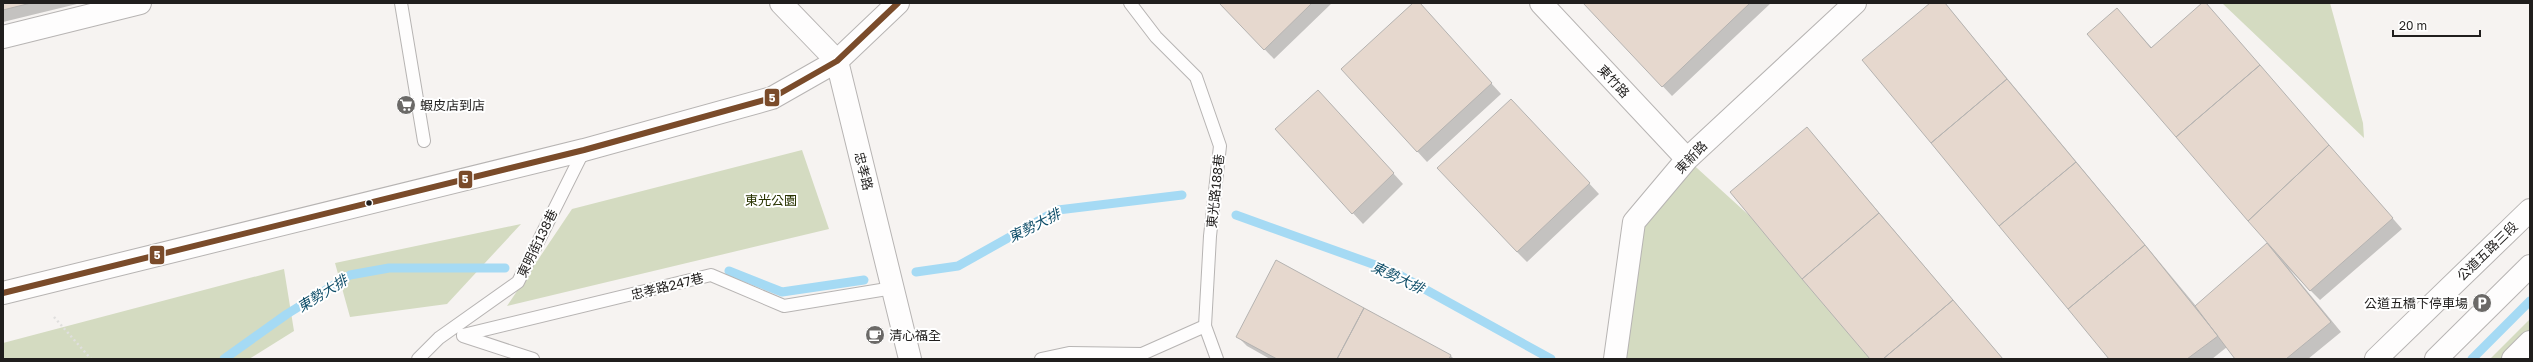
<svg xmlns="http://www.w3.org/2000/svg" width="2533" height="362" font-family="'Golos Text','Noto Sans TC',sans-serif">
<style>
.green{fill:#d4dbc1}
.shadow{fill:#0003}
.lines{fill:none;stroke-linecap:round;stroke-linejoin:round}
.stream{stroke:#a5daf4;stroke-width:9}
.building{fill:#e6d8ce;stroke:#b5b3b1}
.lane-casing{stroke:#b7b4b3;stroke-width:14}
.street-casing{stroke:#b7b4b3;stroke-width:24}
.secondary-casing{stroke:#b7b4b3;stroke-width:24}
.path{stroke:#e0dfde;stroke-width:2.5;stroke-dasharray:2 3;stroke-linecap:butt}
.lane{stroke:#fefdfd;stroke-width:12}
.street{stroke:#fefdfd;stroke-width:22}
.secondary{stroke:#fefdfd;stroke-width:22}
.bus-1-casing{stroke:#fff;stroke-width:9}
.bus-1{stroke:#7a4b2a;stroke-width:6}
.bus-dot{fill:#201e1d;stroke:#fff;stroke-width:1.5}
.labels{text-anchor:middle;dominant-baseline:central;stroke-width:4;stroke-linejoin:round;paint-order:stroke}
.street-label{font-size:13px;fill:#201e1d;stroke:#fff}
.poi-label{font-size:13px;fill:#201e1d;stroke:#fff;text-anchor:start}
.park-label{font-size:13px;fill:#283300;stroke:#fff}
.water-label{font-size:14px;font-style:italic;fill:#0e4d68;stroke:#fff}
.line-badge{stroke:#fff;stroke-width:1.5}
.badge-label{font-size:11px;text-anchor:middle;font-weight:bold;fill:#fff}
</style>
<rect width="100%" height="100%" fill="#f6f3f1"/>
<!-- green -->
<path class="green" d="M2222,3H2330L2363,123L2364,138Z
M802,150L829,229L507,306L572,209Z
M1687,159L1907,359H1616L1634,222Z
M521,224L447,304L350,317L335,263Z
M284,269L294,331L249,359H3V343Z
M2530,319V359H2490Z"/>
<!-- shadow -->
<path class="shadow" d="M3,3H81L3,22Z
M1220,3H1332L1274,59Z
M1414,3H1418L1426,11L1501,94L1427,162L1342,69Z
M1584,3H1771L1672,96Z
M1931,3H1944L1948,7L2196,306L2268,243L2117,9L2152,48L2205,3L2402,229L2320,300L2289,269L2341,332L2308,359H2236L2227,347L2212,359H2110Z
M1328,101L1403,184L1363,224L1276,130Z
M1521,110L1599,194L1527,262L1517,252Z
M1806,128L1816,138L2003,359H1872Z
M1277,261L1451,356L1454,359H1270L1247,346L1237,336Z"/>
<g class="lines">
<!-- stream -->
<path class="stream" d="M1236,215L1392,271L1551,359
M729,271L782,292L864,280
M916,272L958,266L1058,210L1182,195
M224,359L287,314L350,275L389,268H505
M2472,359L2530,301"/>
</g>
<!-- building -->
<path class="building" d="M3,3H31L3,10Z
M1219,3H1312L1264,50Z
M1413,3H1420L1492,83L1417,152L1341,69Z
M1583,3H1750L1662,87Z
M1930,3H1945L2007,79L1931,143L1862,60Z
M2202,3H2206L2260,65L2176,137L2087,34L2117,8L2151,48Z
M2260,65L2329,145L2248,221L2176,137Z
M2007,79L2076,162L1999,226L1931,143Z
M1318,90L1394,173L1352,214L1275,129Z
M1511,99L1590,183L1517,252L1437,168Z
M1807,127L1879,213L1802,279L1730,192Z
M2329,145L2393,218L2310,291L2248,221Z
M2076,162L2145,245L2068,309L1999,226Z
M1879,213L1953,300L1883,359H1870L1802,279Z
M2267,243L2331,322L2286,359H2235L2195,306Z
M2145,245L2218,336L2187,359H2109L2068,309Z
M1276,260L1364,308L1337,359H1277L1236,337Z
M1953,300L2003,359H1883Z
M1364,308L1451,355L1449,359H1337Z"/>
<g class="lines">
<!-- lane casing -->
<g class="lane-casing">
<path id="lane" d="M401,3L424,141
M1130,3L1156,37L1196,77L1220,146L1210,236L1205,326L1217,359
M463,335L711,275L784,306L893,288
M463,336L533,359
M418,359L439,338L518,282L584,150
M1041,359L1069,353L1142,354L1205,326"/>
</g>
<!-- street casing -->
<g class="street-casing">
<path id="street" d="M1541,3L1687,159
M3,37L140,3
M1615,359L1634,222L1687,159L1855,3
M2376,359L2530,210"/>
</g>
<!-- secondary casing -->
<g class="secondary-casing">
<path id="secondary" d="M781,3L837,61L910,359
M3,293L584,150L772,98L837,61L898,3
M2436,359L2530,266
M2513,359L2530,342"/>
</g>
<!-- path -->
<path class="path" d="M54,317L91,359"/>
<!-- lane -->
<use href="#lane" class="lane"/>
<!-- street -->
<use href="#street" class="street"/>
<!-- secondary -->
<use href="#secondary" class="secondary"/>
<!-- bus-1 casing -->
<g class="bus-1-casing">
<path id="bus-1" d="M3,293L584,150L772,98L837,61L898,3"/>
</g>
<!-- bus-1 -->
<use href="#bus-1" class="bus-1"/>
</g>
<!-- icons -->
<defs>
<g id="supermarket-disc" transform="scale(1)"><circle r="9.5" fill="#6b6967" stroke="#fff"/><path d="M-6-5.5h2.5l.6 2H6L4.5 2H-2.5L-4.4-4H-6ZM-1.5 3.2a1.3 1.3 0 1 0 .1 0ZM3 3.2a1.3 1.3 0 1 0 .1 0Z" fill="#fff"/></g>
<g id="parking-disc" transform="scale(1)"><circle r="9.5" fill="#6b6967" stroke="#fff"/><path d="M-3.5-5.5H1a3.5 3.5 0 0 1 0 7H-1V5.5H-3.5ZM-1-3.4V-.6H.8a1.4 1.4 0 0 0 0-2.8Z" fill="#fff"/></g>
<g id="cafe-disc" transform="scale(1)"><circle r="9.5" fill="#6b6967" stroke="#fff"/><path d="M-5.5-4.5H6V0H3Q3 3.5 0 3.5H-2.5Q-5.5 3.5-5.5 0ZM3-3.2v2h1.7v-2ZM-6 4.5H4V6H-6Z" fill="#fff"/></g>
</defs>
<g fill-rule="evenodd">
<use href="#supermarket-disc" x="406" y="105"/>
<use href="#parking-disc" x="2482" y="303"/>
<use href="#cafe-disc" x="875" y="335"/>
</g>
<!-- markers -->
<circle class="bus-dot" cx="369" cy="203" r="3.5"/>
<g class="labels">
<!-- street labels -->
<g class="street-label">
<text transform="translate(1614 81) rotate(47)">東竹路</text>
<text transform="translate(1691 157) rotate(-46)">東新路</text>
<text transform="translate(864 171) rotate(76)">忠孝路</text>
<text transform="translate(1215 191) rotate(-84)">東光路188巷</text>
<text transform="translate(537 243) rotate(-64)">東明街138巷</text>
<text transform="translate(2487 251) rotate(-44)">公道五路三段</text>
<text transform="translate(667 286) rotate(-14)">忠孝路247巷</text>
</g>
<!-- poi labels -->
<g class="poi-label">
<text x="420" y="105">蝦皮店到店</text>
<text x="2468" y="303" text-anchor="end">公道五橋下停車場</text>
<text x="889" y="335">清心福全</text>
</g>
<!-- park labels -->
<g class="park-label">
<text x="771" y="200">東光公園</text>
</g>
<!-- water labels -->
<g class="water-label">
<text transform="translate(1034 225) rotate(-27)">東勢大排</text>
<text transform="translate(1398 277) rotate(25)">東勢大排</text>
<text transform="translate(322 293) rotate(-32)">東勢大排</text>
</g>
</g>
<g class="line-badge">
<rect x="764" y="88" width="16" height="19" rx="4" fill="#7a4b2a"/>
<rect x="458" y="170" width="15" height="19" rx="4" fill="#7a4b2a"/>
<rect x="149" y="245" width="16" height="20" rx="4" fill="#7a4b2a"/>
</g>
<g class="badge-label">
<text x="772" y="102">5</text>
<text x="465" y="183">5</text>
<text x="157" y="259">5</text>
</g>
<!-- border -->
<rect width="2533" height="362" fill="none" stroke="#201e1d" stroke-width="8"/>
<!-- scale -->
<path d="M2393 30v6h87v-6" fill="none" stroke="#201e1d" stroke-width="2"/>
<text x="2399" y="30" font-size="12" fill="#201e1d" stroke="#ffffff" stroke-width="3" paint-order="stroke">20 m</text>
</svg>
